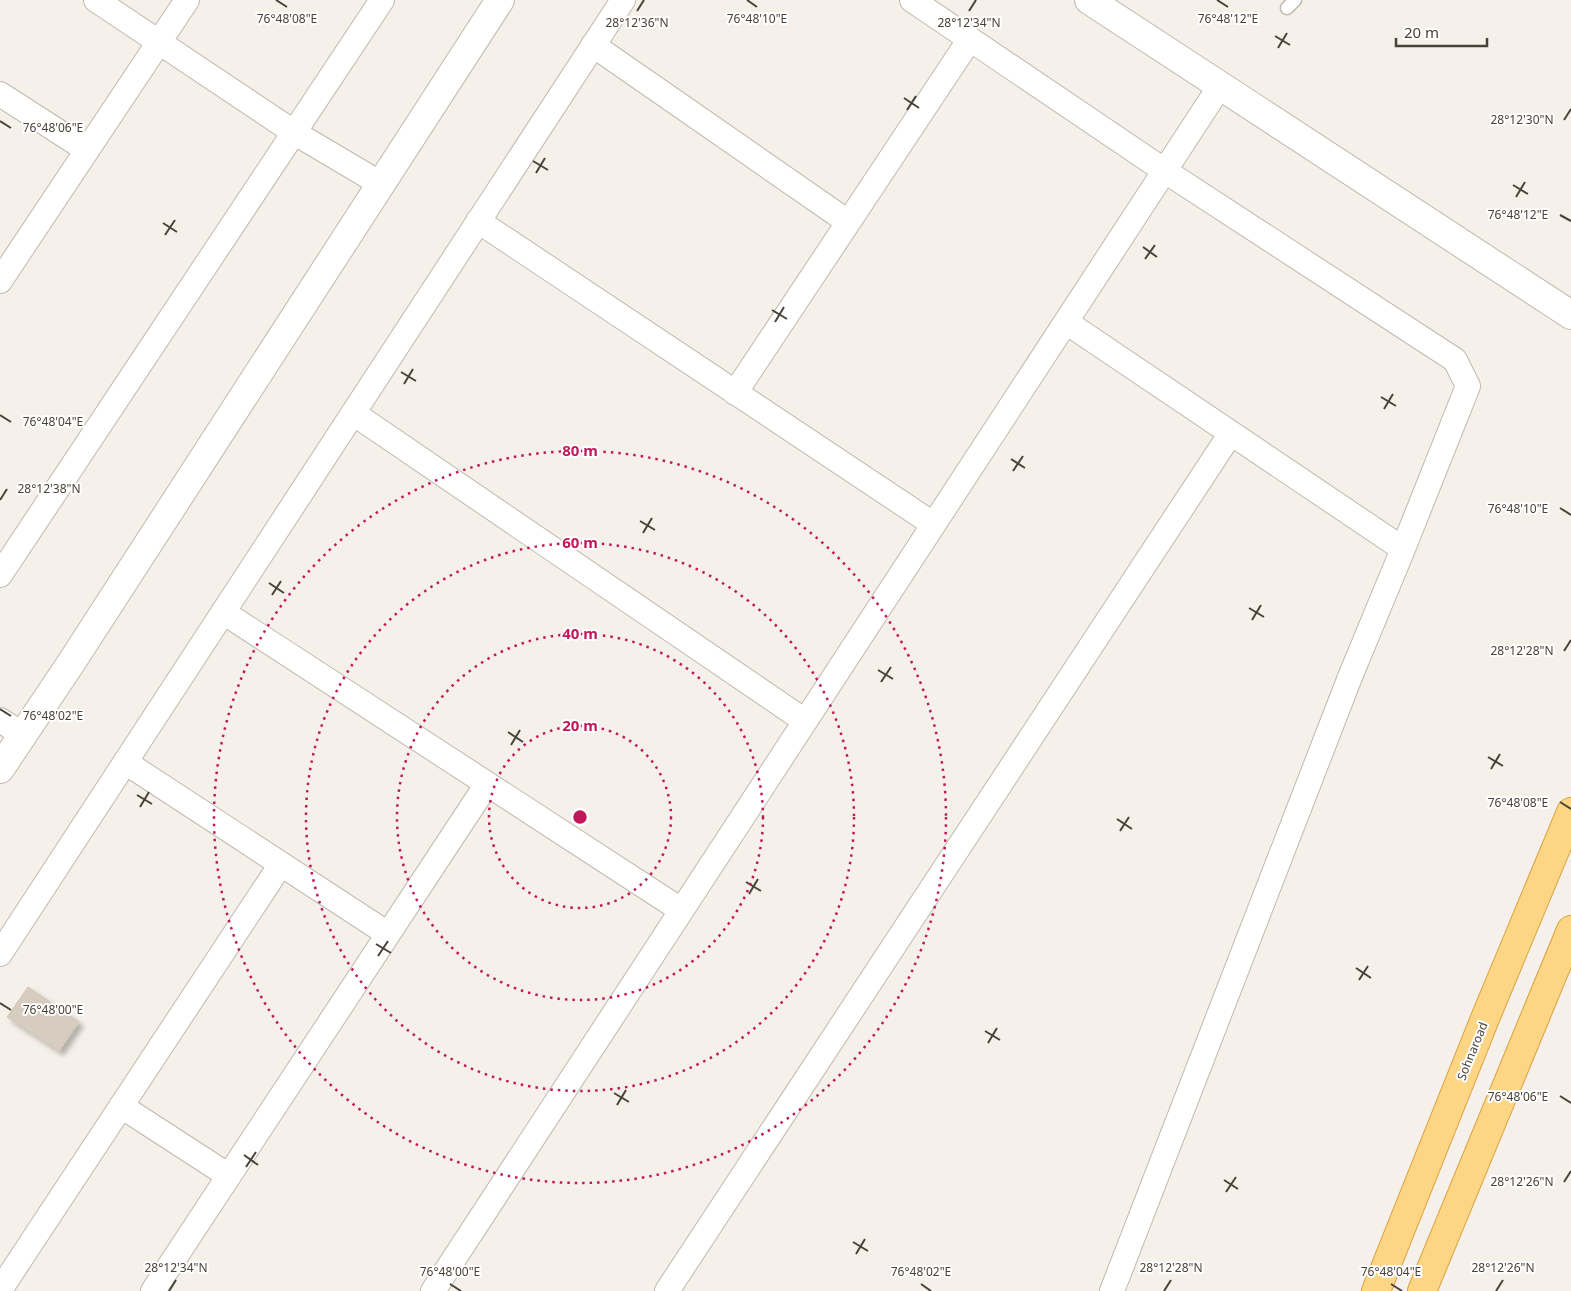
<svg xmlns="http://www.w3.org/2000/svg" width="1571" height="1291" font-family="'Noto Sans',sans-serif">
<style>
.building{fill:#d6cdc0;stroke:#d1c5b3;filter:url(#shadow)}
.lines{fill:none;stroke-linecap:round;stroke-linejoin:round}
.service-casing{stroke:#c0b9ad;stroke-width:15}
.minor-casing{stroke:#c0b9ad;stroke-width:26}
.tertiary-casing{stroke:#c0b9ad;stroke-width:30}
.trunk-casing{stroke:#dba03e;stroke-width:30}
.service{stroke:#fff;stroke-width:12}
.minor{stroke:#fff;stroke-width:24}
.tertiary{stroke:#fff;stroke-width:28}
.trunk{stroke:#fcd685;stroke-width:28}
.ticks{fill:none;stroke:#494238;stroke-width:2}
.ring{fill:none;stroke:#c2185b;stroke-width:2.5;stroke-dasharray:2.5 5}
.labels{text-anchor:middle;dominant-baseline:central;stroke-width:4;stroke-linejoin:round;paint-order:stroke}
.street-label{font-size:12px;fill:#494238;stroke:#fff}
.ticks-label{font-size:12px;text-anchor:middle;fill:#494238;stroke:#fff;stroke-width:4;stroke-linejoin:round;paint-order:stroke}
.centre{fill:#c2185b;stroke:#fff;stroke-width:2.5}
.ring-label{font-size:15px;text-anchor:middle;font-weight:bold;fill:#c2185b;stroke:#fff;stroke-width:4;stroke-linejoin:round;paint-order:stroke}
</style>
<defs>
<filter id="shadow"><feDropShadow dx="4.5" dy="4.5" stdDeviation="2.5" flood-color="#0004"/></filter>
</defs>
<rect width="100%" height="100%" fill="#f5f1ea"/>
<!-- building -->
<path class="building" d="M28,987L79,1022L59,1051L7,1017Z"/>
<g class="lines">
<!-- service casing -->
<g class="service-casing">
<path id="service" d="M1287,8L1295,0"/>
</g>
<!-- minor casing -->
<g class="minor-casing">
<path id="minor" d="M96,0L295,133L381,184
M912,0L1165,171L1455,360L1468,386L1403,549L1350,677L1112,1291
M593,45L848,222
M0,94L87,150
M478,221L933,524
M0,281L187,0
M1066,322L1403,549
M735,393L970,39
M353,413L805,721
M0,575L382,0
M223,612L681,910
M0,720L23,735
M125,762L388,934
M0,954L623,0
M121,1106L229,1176
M0,1290L281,864
M153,1291L487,784
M433,1291L1220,86
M667,1291L1231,433"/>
</g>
<!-- tertiary casing -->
<g class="tertiary-casing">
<path id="tertiary" d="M1089,0L1571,315
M0,769L71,663L500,0"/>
</g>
<!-- trunk casing -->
<g class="trunk-casing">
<path id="trunk" d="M1376,1291L1486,1016L1571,812
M1422,1291L1571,930"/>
</g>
<!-- service -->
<use href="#service" class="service"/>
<!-- minor -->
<use href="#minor" class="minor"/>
<!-- tertiary -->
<use href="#tertiary" class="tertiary"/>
<!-- trunk -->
<use href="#trunk" class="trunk"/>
</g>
<!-- ticks -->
<path class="ticks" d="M276,0L287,7M747,0L757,7M1217,0L1228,7M637,11L644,0M969,11L976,0M1275,36L1290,45M1278,48L1287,33M904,98L919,108M907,110L916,96M1564,120L1571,109M0,121L11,128M533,161L548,170M536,173L545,158M1513,185L1528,194M1516,197L1525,182M1560,215L1571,221M163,223L177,232M165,235L175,220M1143,247L1157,257M1145,259L1155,245M772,310L787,319M775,322L784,307M401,372L416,381M404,384L413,369M1381,397L1396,406M1384,409L1393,394M0,415L11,422M1011,459L1025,468M1013,471L1023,456M0,500L7,489M1560,508L1571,515M640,521L655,530M643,533L652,518M269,583L284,593M272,595L281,581M1249,608L1264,617M1252,620L1261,605M1564,651L1571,640M878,670L893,679M881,682L891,667M0,709L11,716M508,732L523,742M511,745L520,730M1488,757L1503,766M1491,769L1500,754M137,795L152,804M1560,802L1571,809M140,807L149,792M1117,819L1132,829M1120,831L1129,817M746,882L761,891M749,894L758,879M376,944L391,953M378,956L388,941M1356,968L1371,978M1359,980L1368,966M0,1003L11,1010M985,1031L1000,1040M988,1043L997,1028M614,1093L629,1102M1560,1096L1571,1103M617,1105L626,1090M244,1155L258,1165M246,1167L256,1152M1224,1180L1238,1189M1564,1182L1571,1171M1226,1192L1236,1177M853,1242L868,1251M856,1254L865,1239M450,1284L461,1291M921,1284L931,1291M1391,1284L1402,1291M169,1291L176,1280M1164,1291L1171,1280M1496,1291L1503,1280"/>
<!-- distance rings -->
<g class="ring">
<circle cx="580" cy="817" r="91"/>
<circle cx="580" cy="817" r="183"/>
<circle cx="580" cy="817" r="274"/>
<circle cx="580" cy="817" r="366"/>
</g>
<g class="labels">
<!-- street labels -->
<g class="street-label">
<text transform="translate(1472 1051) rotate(-68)">Sohnaroad</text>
</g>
</g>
<g class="ticks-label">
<text x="287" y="23">76°48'08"E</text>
<text x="757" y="23">76°48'10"E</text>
<text x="1228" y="23">76°48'12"E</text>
<text x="637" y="27">28°12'36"N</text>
<text x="969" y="27">28°12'34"N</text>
<text x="1522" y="124">28°12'30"N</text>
<text x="53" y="132">76°48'06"E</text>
<text x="1518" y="219">76°48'12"E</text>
<text x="53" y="426">76°48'04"E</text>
<text x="49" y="493">28°12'38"N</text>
<text x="1518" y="513">76°48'10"E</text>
<text x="1522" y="655">28°12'28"N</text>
<text x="53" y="720">76°48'02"E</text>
<text x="1518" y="807">76°48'08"E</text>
<text x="53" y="1014">76°48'00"E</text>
<text x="1518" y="1101">76°48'06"E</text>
<text x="1522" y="1186">28°12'26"N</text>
<text x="176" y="1272">28°12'34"N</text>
<text x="1171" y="1272">28°12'28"N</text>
<text x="1503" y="1272">28°12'26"N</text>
<text x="450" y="1276">76°48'00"E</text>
<text x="921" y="1276">76°48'02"E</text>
<text x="1391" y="1276">76°48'04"E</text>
</g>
<circle cx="580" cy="817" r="8" class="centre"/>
<g class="ring-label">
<text x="580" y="456">80 m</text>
<text x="580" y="548">60 m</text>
<text x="580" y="639">40 m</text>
<text x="580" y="731">20 m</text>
</g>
<!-- scale -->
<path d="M1396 38v8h91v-8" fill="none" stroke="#494238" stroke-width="2.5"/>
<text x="1404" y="38" font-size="15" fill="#494238" stroke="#ffffff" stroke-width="4" paint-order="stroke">20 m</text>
</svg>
